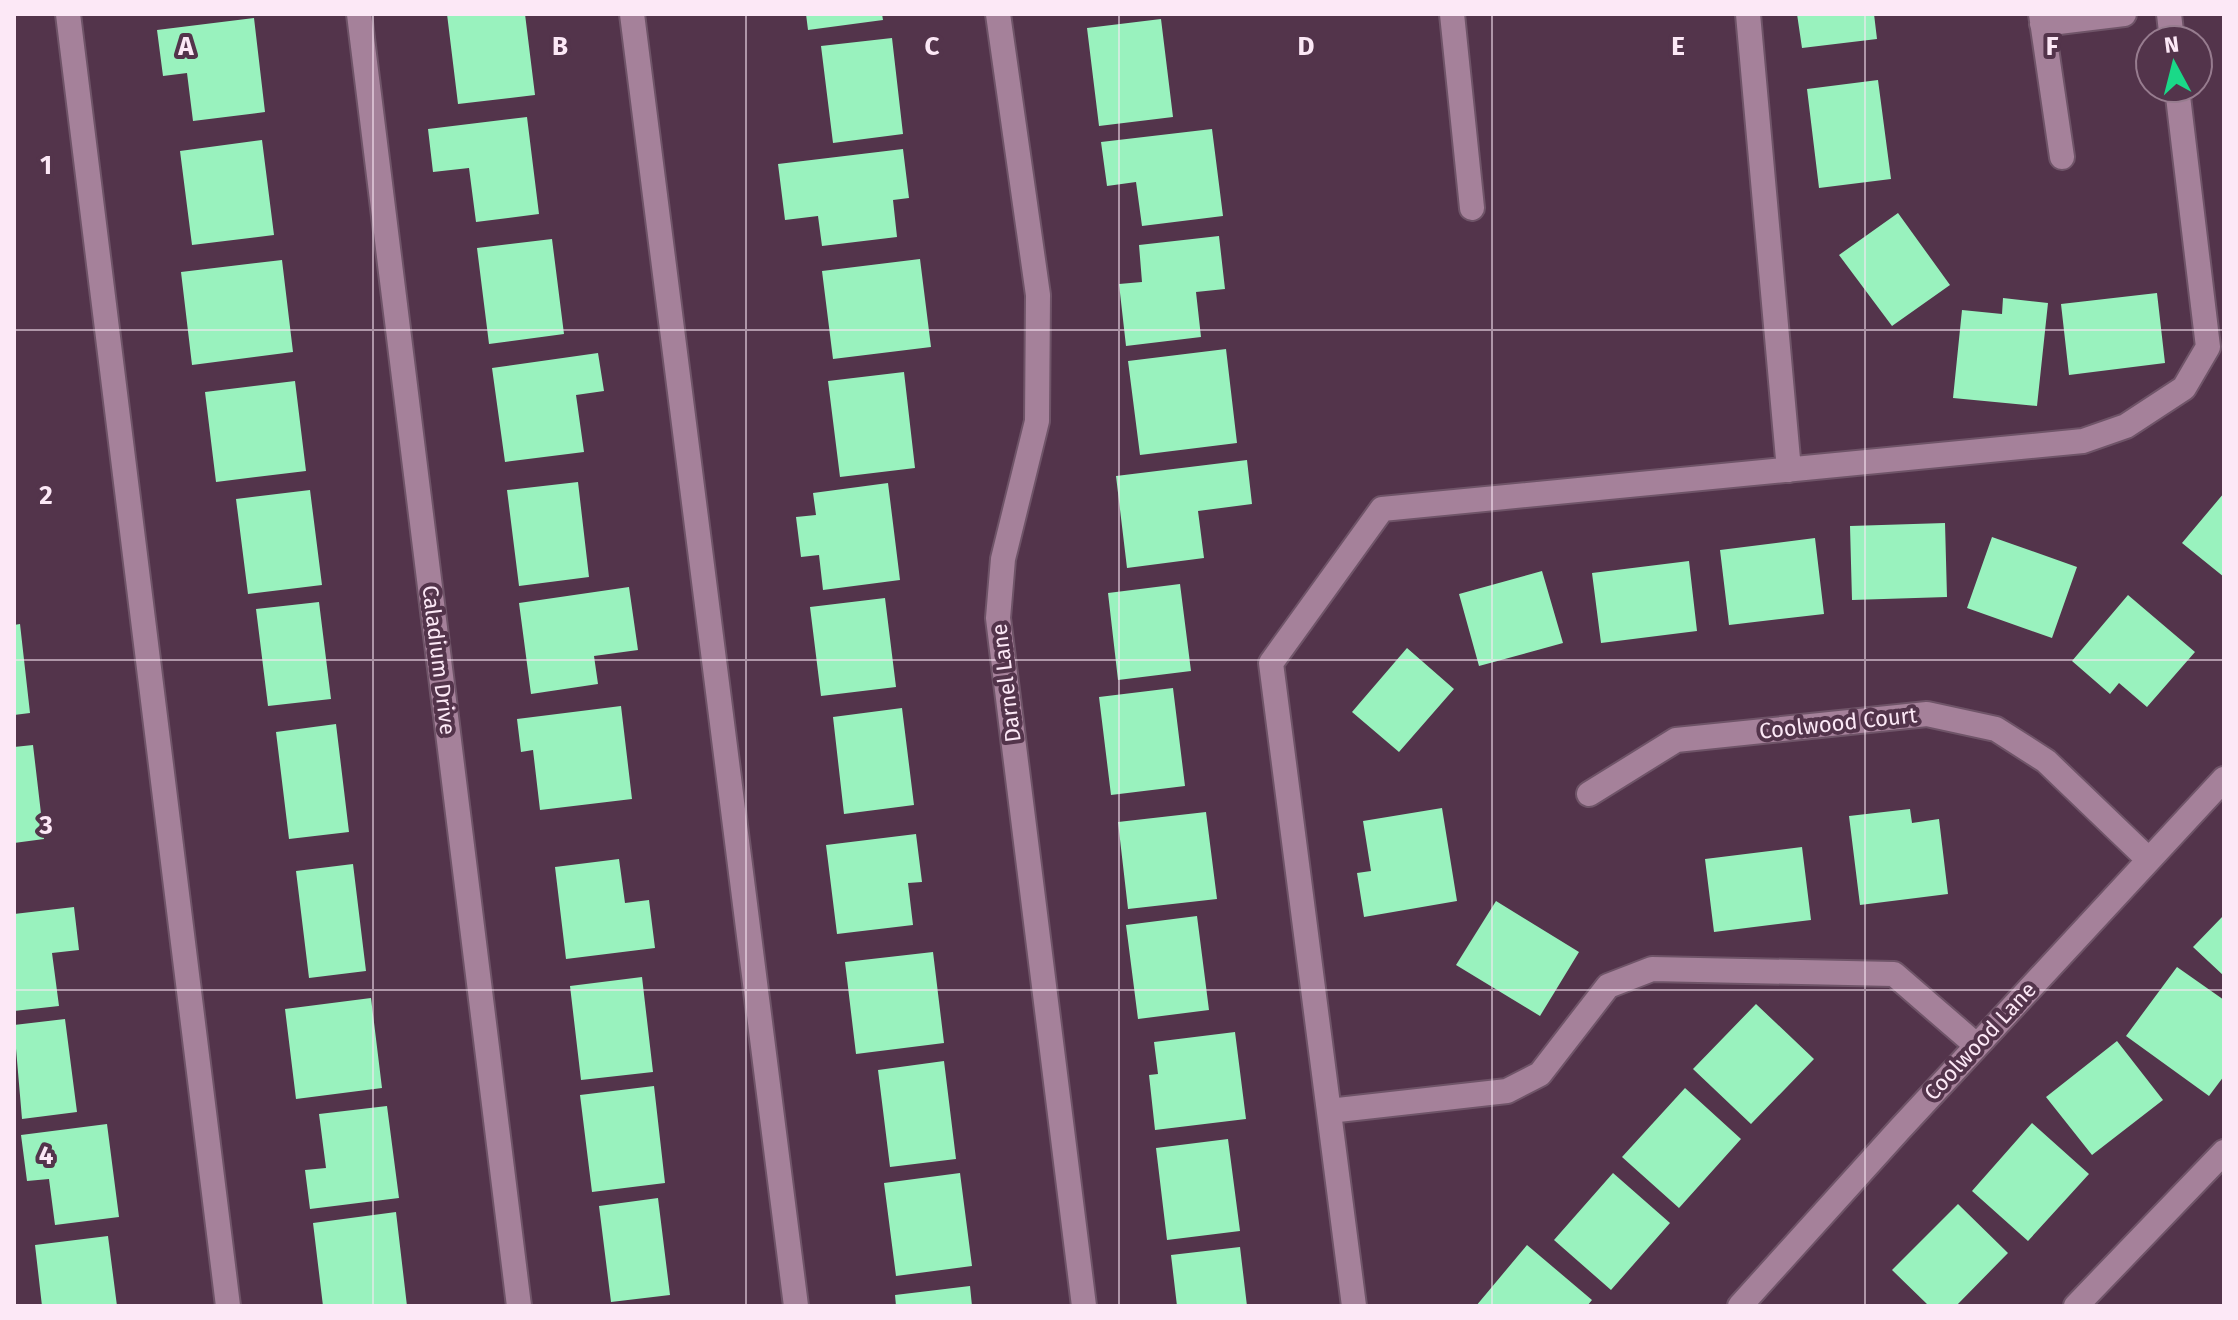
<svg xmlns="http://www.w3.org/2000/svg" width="2238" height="1320" font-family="'Fira Sans',sans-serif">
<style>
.building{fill:#99f2be}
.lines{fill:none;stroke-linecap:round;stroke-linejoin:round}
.minor-casing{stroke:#6f5468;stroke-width:28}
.minor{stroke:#a5819a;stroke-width:24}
.grid{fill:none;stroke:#fce8f6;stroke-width:2;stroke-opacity:0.55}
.labels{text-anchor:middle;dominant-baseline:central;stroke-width:8;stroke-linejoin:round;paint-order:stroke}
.street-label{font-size:22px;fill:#fce8f6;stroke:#53344b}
.grid-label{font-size:26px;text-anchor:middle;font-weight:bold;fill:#fce8f6;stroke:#53344b;stroke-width:8;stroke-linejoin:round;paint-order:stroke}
</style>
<rect width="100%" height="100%" fill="#53344b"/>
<!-- building -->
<path class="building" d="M447,14H525L535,95L458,104Z
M806,14H882L883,20L808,30Z
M1797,14H1874L1877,39L1802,48Z
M254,18L265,112L193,121L187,73L163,76L157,30Z
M1161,19L1173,117L1099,126L1087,28Z
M892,38L903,134L833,143L821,46Z
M1878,80L1891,179L1819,188L1807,89Z
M527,117L539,214L476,222L469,168L433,172L428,129Z
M1212,129L1223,216L1142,226L1136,182L1107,186L1101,142Z
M262,140L274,235L192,245L180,151Z
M903,149L909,198L893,200L897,237L822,246L818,216L785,220L778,164Z
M1898,213L1950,285L1892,326L1839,255Z
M1219,236L1225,289L1196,292L1201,337L1126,346L1119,284L1142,282L1139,245Z
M552,239L564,334L489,344L477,248Z
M920,259L931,347L833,359L822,271Z
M282,260L293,352L192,365L181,272Z
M2157,293L2165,363L2069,375L2061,304Z
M2003,298L2048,303L2037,406L1953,398L1962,310L2002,314Z
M1226,349L1237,443L1140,455L1128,361Z
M598,353L604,391L576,395L584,452L505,462L492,368Z
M904,372L915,468L840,477L828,381Z
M295,381L306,471L216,482L205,392Z
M1247,460L1252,504L1198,511L1204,558L1127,568L1116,476Z
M578,482L589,577L519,586L507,490Z
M888,483L900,580L823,590L819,555L801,557L796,517L816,515L813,493Z
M310,490L322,585L248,594L236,499Z
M2224,493V577L2182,543Z
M1945,523L1947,597L1852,600L1850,526Z
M1992,537L2077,567L2052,638L1967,608Z
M1815,538L1824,614L1729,625L1720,550Z
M1689,561L1697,631L1601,643L1592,573Z
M1542,571L1563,643L1479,666L1459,594Z
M1180,584L1191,671L1118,680L1108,593Z
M629,587L638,650L594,656L598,684L531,694L519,603Z
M2128,595L2195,652L2147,707L2119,683L2110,694L2072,661Z
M885,598L896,687L821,696L810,607Z
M319,602L331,699L268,706L256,609Z
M20,624L30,713L14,715V625Z
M1407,648L1454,689L1399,752L1352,712Z
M1173,688L1185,786L1111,795L1099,697Z
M621,706L632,799L540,810L533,750L521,752L517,719Z
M902,708L914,805L844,814L833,717Z
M336,724L349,832L289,839L276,732Z
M33,745L44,839L14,843V747Z
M1442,808L1457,901L1364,917L1357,873L1371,871L1363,821Z
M1910,809L1912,823L1939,819L1948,894L1860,905L1849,816Z
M1206,812L1217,899L1128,909L1118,822Z
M916,834L922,882L908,883L913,925L837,934L826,845Z
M1802,847L1811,920L1714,932L1705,859Z
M619,859L625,903L649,900L655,948L566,959L555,867Z
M353,864L366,971L309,978L296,871Z
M1496,901L1579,952L1540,1016L1456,965Z
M74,907L79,950L52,953L59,1006L14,1011V914Z
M2224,915V976L2193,947Z
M1197,916L1209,1010L1138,1019L1126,925Z
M933,952L944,1043L856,1054L845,962Z
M2177,967L2224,1000V1076L2209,1096L2126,1036Z
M642,977L653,1072L581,1080L570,986Z
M371,998L382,1088L296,1099L285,1009Z
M1756,1004L1814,1059L1751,1124L1693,1069Z
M65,1019L77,1112L22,1119L14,1025Z
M1235,1032L1246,1119L1155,1130L1149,1075L1158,1074L1154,1042Z
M2117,1041L2163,1100L2092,1155L2046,1097Z
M944,1061L956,1159L890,1167L878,1070Z
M654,1086L665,1183L592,1192L580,1095Z
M1685,1088L1741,1139L1679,1208L1622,1157Z
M387,1106L399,1198L310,1209L305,1170L326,1168L319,1114Z
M2032,1123L2089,1174L2028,1241L1972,1191Z
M107,1124L119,1217L55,1225L49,1179L27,1181L21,1135Z
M1228,1139L1240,1231L1167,1240L1156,1148Z
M960,1173L972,1266L896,1276L884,1183Z
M1613,1173L1670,1223L1611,1290L1554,1240Z
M658,1198L670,1295L611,1302L599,1206Z
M1958,1204L2008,1253L1956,1306H1929L1892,1270Z
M396,1212L407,1306H323L313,1223Z
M108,1236L117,1306H42L35,1245Z
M1527,1245L1592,1300L1587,1306H1476Z
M1240,1247L1247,1306H1177L1171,1255Z
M970,1286L972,1306H896L895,1295Z"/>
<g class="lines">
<!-- minor casing -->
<g class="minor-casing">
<path id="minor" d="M68,14L228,1306
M359,14L519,1306
M632,14L796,1306
M998,14L1038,295L1037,421L1003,559L998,618L1084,1306
M1452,14L1472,208
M1748,14L1789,470
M2041,14L2062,157
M2169,14L2172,40
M2042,24L2124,14
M1589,794L1676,740L1927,714L1996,729L2046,761L2149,860
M1329,1111L1507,1091L1540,1074L1608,986L1652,969L1894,974L1976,1045
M1354,1306L1271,663L1382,509L2083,441L2126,426L2184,388L2208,347L2177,88
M1740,1306L1899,1130L2224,779
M2076,1306L2224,1152"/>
</g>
<!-- minor -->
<use href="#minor" class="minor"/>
</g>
<!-- grid -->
<path class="grid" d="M373,14V1306M746,14V1306M1119,14V1306M1492,14V1306M1865,14V1306M14,330H2224M14,660H2224M14,990H2224"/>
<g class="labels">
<!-- street labels -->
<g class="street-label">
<text transform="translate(439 660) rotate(83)">Caladium Drive</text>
<text transform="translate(1006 683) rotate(-97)">Darnel Lane</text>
<text transform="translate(1838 723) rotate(-6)">Coolwood Court</text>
<text transform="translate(1980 1041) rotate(-47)">Coolwood Lane</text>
</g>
</g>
<g class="grid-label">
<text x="186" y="55">A</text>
<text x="560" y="55">B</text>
<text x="932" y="55">C</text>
<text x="1306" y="55">D</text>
<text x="1678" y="55">E</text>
<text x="2052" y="55">F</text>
<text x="46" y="174">1</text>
<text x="46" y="504">2</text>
<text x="46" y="834">3</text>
<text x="46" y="1164">4</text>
</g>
<!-- border -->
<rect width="2238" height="1320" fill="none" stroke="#fce8f6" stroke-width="32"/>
<!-- north arrow -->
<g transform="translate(2174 64) rotate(353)"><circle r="38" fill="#53344b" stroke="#977c8f" stroke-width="2"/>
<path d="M0-6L14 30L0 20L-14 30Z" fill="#1ad988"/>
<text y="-12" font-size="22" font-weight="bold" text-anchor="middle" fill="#fce8f6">N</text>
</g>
</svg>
